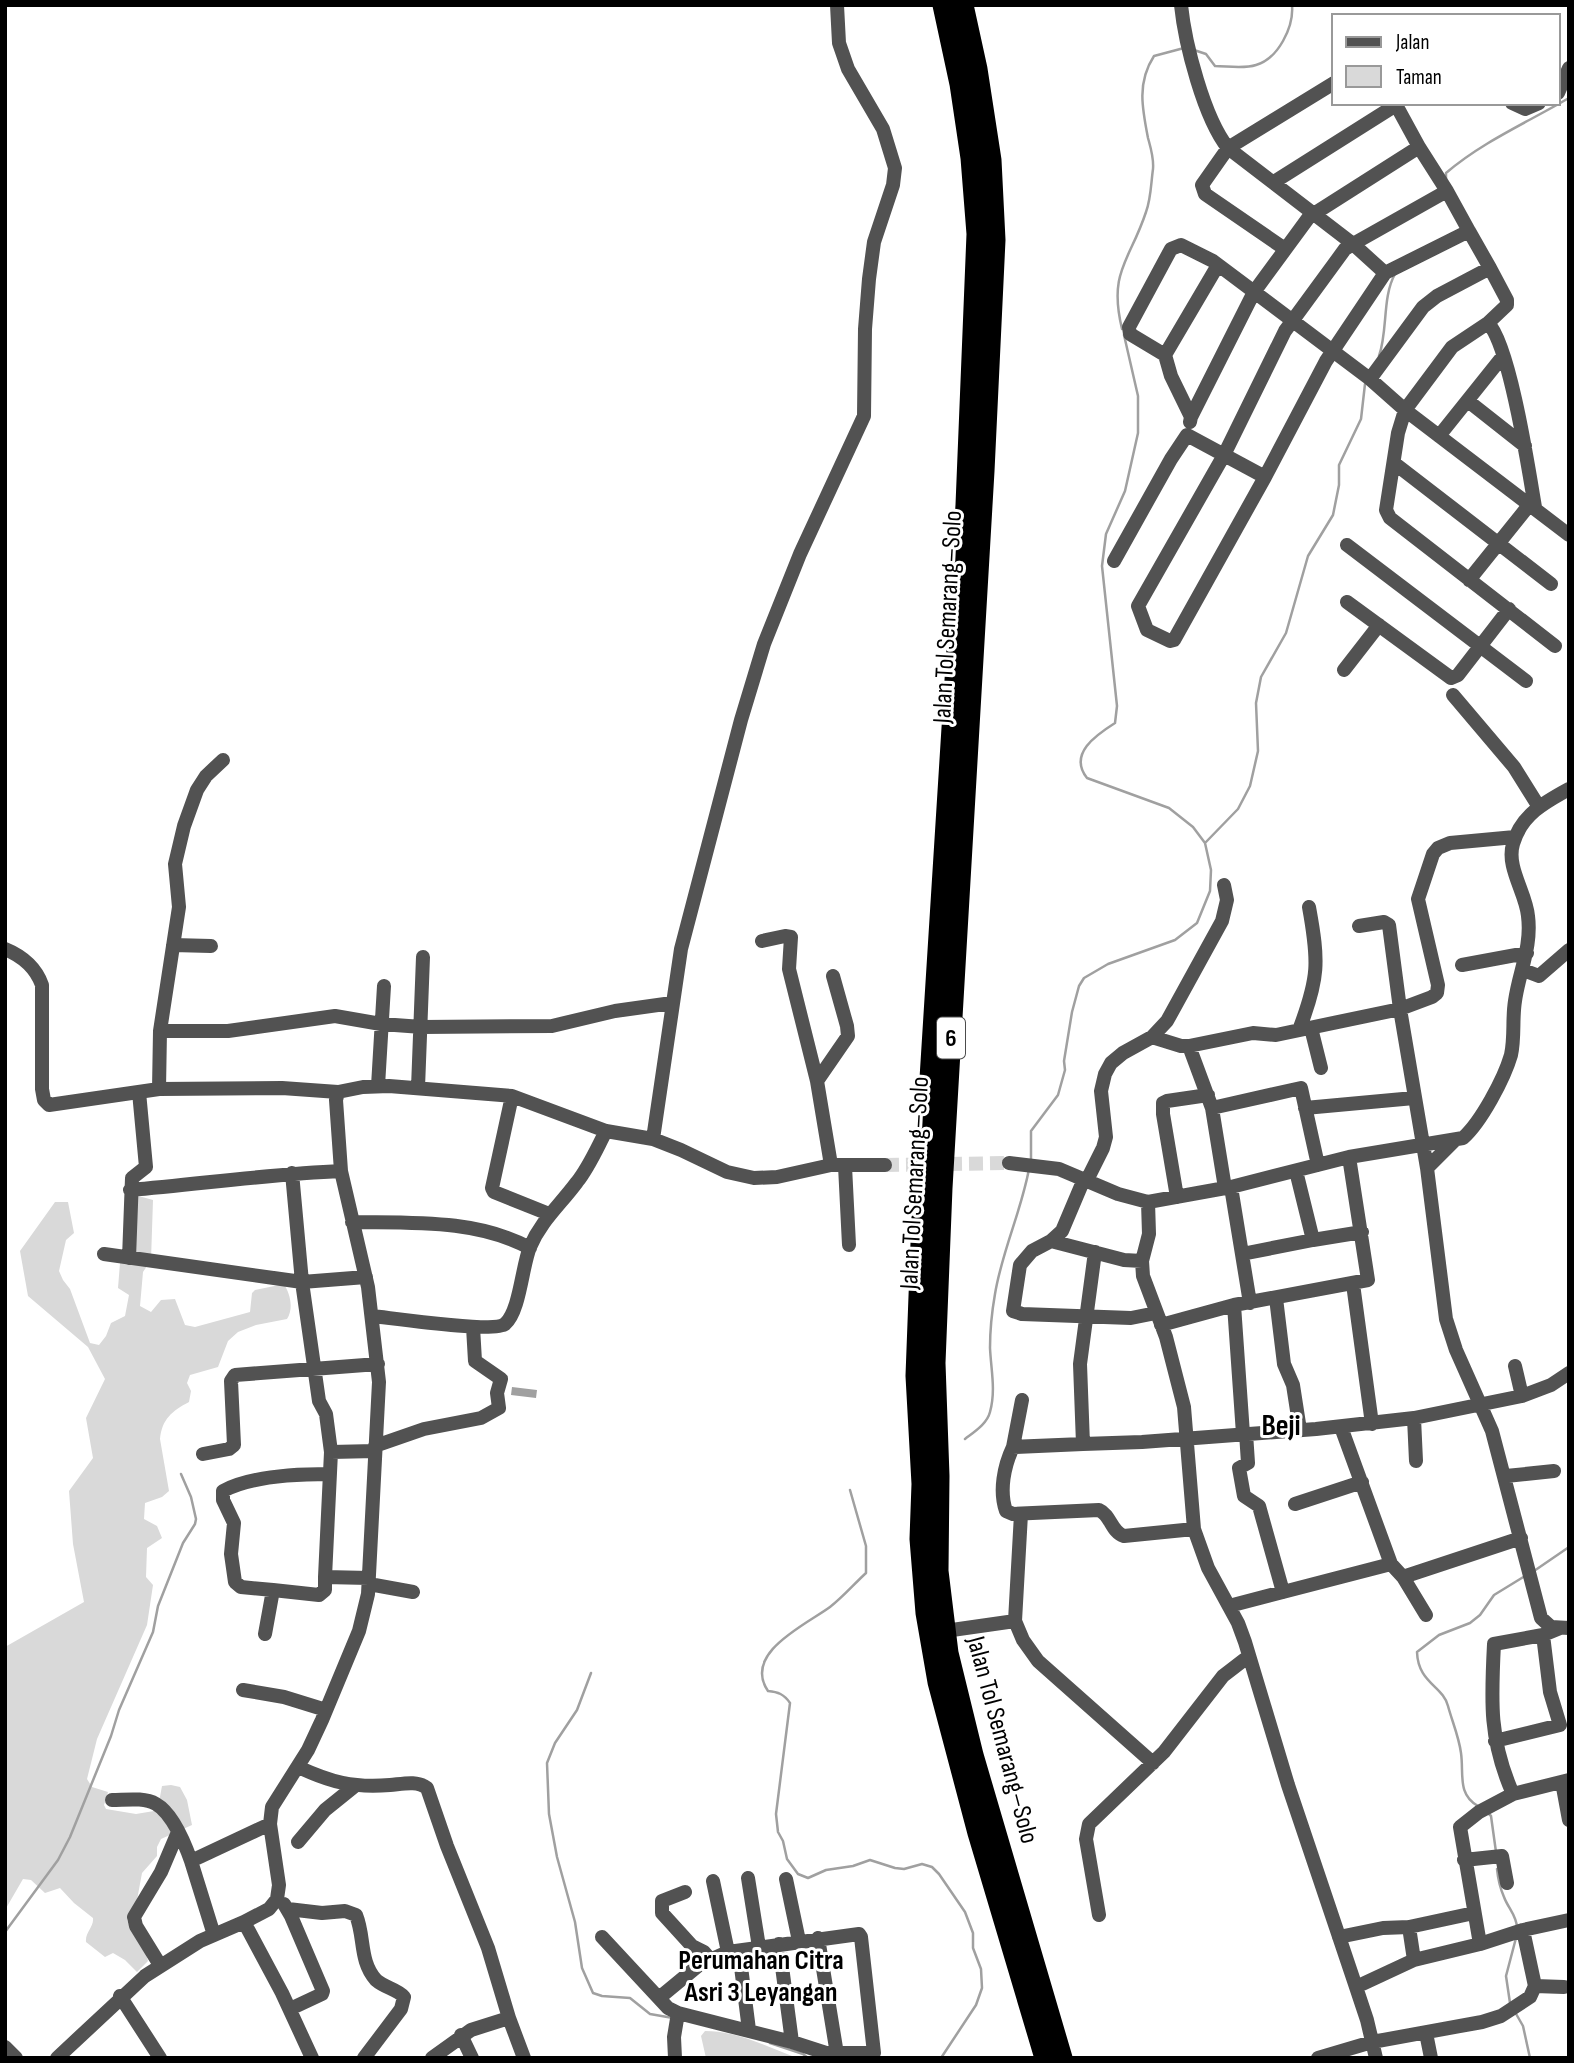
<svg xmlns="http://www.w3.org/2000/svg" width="1574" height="2063" font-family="'Sofia Sans Condensed',sans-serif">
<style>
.green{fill:#d9d9d9}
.water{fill:#a0a0a0}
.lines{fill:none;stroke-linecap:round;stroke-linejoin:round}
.stream{stroke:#a0a0a0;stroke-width:2.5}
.minor-tunnel{stroke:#d9d9d9;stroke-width:14;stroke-dasharray:14 7;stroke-linecap:butt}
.minor{stroke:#525252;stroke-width:14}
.highway{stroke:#000;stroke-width:21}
.labels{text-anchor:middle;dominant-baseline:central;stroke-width:6;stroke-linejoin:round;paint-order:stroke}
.shield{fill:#fff;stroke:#4c4c4c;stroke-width:2}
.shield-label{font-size:24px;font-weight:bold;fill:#000}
.street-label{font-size:26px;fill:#000;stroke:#fff}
.neighbourhood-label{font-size:28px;font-weight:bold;fill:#000;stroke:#fff}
.quarter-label{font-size:30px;font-weight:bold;fill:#000;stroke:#fff}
</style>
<rect width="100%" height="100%" fill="#fff"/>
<!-- green -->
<path class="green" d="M135,1195L153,1200L151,1260L143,1272L140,1306L151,1312L161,1300L175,1299L185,1325L195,1327L250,1312L252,1293L255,1290L284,1284C290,1294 294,1308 287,1319L256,1325L238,1332L228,1341L218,1367L190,1375L187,1383L191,1391L189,1402C172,1411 162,1419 160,1439L169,1491L162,1497L145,1503L144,1519L157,1526L162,1538L147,1548L146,1577L153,1585L147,1625L97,1739L87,1779L92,1787L108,1792L104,1805L106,1809L136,1814L154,1811L159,1802L162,1786L171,1785L180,1787L187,1800L192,1825L161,1839L157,1847V1856L142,1873L137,1900L127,1920C132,1936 145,1944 148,1961L137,1972L125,1960L113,1953L105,1957L86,1942C85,1932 94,1927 93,1918L74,1903L60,1888L45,1893L31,1880L23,1879L5,1910V1647L84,1602L73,1544L69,1491L93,1458L86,1418L105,1379L88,1347L28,1296L20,1251L55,1202H68L74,1233L66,1240L59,1271L63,1280L70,1289L90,1343L99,1345L106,1336L111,1323L125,1316L129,1295L118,1288L120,1263Z
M705,2031C738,2031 767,2047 797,2058H706L701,2036Z"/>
<!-- water -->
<path class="water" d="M512,1387L537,1390L536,1398L511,1395Z"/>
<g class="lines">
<!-- stream -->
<path class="stream" d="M1194,50L1206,54L1215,66C1227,66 1244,69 1256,65C1278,59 1294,27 1292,5
M1446,179V173C1482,142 1528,122 1569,98
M1122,329C1108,271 1130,261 1146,212C1151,199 1151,183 1153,169C1154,158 1151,149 1148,138C1142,108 1137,82 1154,56L1184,48
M1379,356C1388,331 1382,297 1395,274
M1205,843L1238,809L1250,786L1258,751L1256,703L1261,677L1286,633L1308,556L1333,515L1339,485V465L1361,419L1365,384
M1031,1159V1131L1058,1095L1065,1070L1064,1061L1072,1012L1079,986L1084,978L1108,964L1175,940L1197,923L1210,891L1211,870L1205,843L1193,827L1169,808L1087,778C1068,754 1096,735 1115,723L1117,706L1102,566L1106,534L1125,491L1138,433V396L1124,335
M965,1439C974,1432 987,1424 990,1412C996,1390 991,1370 990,1348C990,1331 992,1311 995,1294C1002,1251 1021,1212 1029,1169
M850,1490L866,1546V1573C854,1584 843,1597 830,1607C807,1624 742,1653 768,1691C778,1692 784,1694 790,1703L776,1814L778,1832L783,1841L787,1859L798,1874L808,1878L826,1870L853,1866L870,1860L895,1868L904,1869L922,1864L932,1867L939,1874L965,1912L973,1933V1948L981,1969L982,1988L976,2005L941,2058
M1534,1571L1569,1547
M591,1673L577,1710L555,1743L547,1763L549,1814L557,1857L575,1922L582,1968L593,1993L602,1996L630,1998L650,2014L673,2018
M1478,1806C1457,1794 1464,1774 1461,1753C1459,1737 1452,1721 1448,1706C1443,1686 1418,1683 1417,1652L1439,1635L1470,1623L1480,1615L1494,1595L1525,1576
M1489,1814L1491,1816L1496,1852
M1497,1869C1498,1879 1500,1888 1504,1897C1508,1908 1517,1916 1517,1928
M5,1932L58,1860L70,1837L111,1736L119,1710L153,1632L158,1606L183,1543L195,1524L196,1519L191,1497L181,1474
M1510,2003L1506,1976L1516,1938
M1515,2012L1523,2026L1530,2058
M770,2043L803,2054L808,2058"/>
<!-- minor-tunnel -->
<path class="minor-tunnel" d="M885,1165L1009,1163"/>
<!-- minor -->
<path class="minor" d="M1181,5C1185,44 1204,118 1228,148L1353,244L1385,273L1326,361L1265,477L1174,640L1170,641L1147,630L1138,606L1224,455L1285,331L1345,249L1353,244L1447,191L1419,147L1395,103
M1558,93L1569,68
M1512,103L1525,109L1539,103
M1274,182L1396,105
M1285,249L1205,194L1202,185L1228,148L1334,83
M1385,273L1469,231L1447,191
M1488,323L1507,305V300L1490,268
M1165,355L1130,334L1129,327L1171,249L1181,245L1213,261L1370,379L1405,410L1569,535
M1370,379L1423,307L1437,296L1490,268L1469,231
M1468,401L1525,446
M1191,417L1254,292L1309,217L1419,147
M1190,422L1191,417L1171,376L1165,355L1218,265
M1439,436L1503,356
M1394,463L1551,584
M1535,507C1529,472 1510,345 1488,323L1452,347L1405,410L1398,433L1386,510L1390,518L1555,646
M1347,545L1526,681
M1114,561L1171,459L1187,435L1265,477
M1469,580L1530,504
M1347,602L1451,678L1458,675L1509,609
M1344,670L1379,625
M1453,695L1514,767L1539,807
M1359,926L1384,922L1389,925L1400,1009L1427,1168L1446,1319L1456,1350L1492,1431L1541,1618L1551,1627L1569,1628
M762,941L785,936L791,937L789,969L817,1081L831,1165
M173,945L211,946
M5,949C22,956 36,968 42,985V1089L44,1100L49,1105L159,1089L282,1088L338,1092
M1462,965L1527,953
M1523,970L1539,976L1569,950
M1311,1028L1321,1068
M1299,1030C1319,978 1319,962 1309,907
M160,1031H228L335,1016L381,1024L422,1027L552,1026L615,1011L672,1003
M1152,1037L1181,1046H1189
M817,1081L848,1036L847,1026L833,976
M378,1086L384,986
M418,1088L423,957
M159,1089L160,1031L179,907L175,864L184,826L197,790L206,776L223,760
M512,1096L492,1188L494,1192L549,1214
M1212,1108L1301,1088L1318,1165
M1305,1108L1414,1098
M653,1139L681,949L741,720L764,644L800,554L864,416L865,329L869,279L874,242L893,185L895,168L883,129L848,69L839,43L837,5
M1009,1163L1059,1169L1118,1194L1148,1202L1231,1187L1349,1157L1463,1138C1481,1122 1504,1079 1511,1055C1515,1037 1512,1019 1515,1001C1519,972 1532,947 1528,916C1526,893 1506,867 1513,844C1521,815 1545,802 1569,789
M845,1166L849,1245
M1427,1168L1455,1140
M1296,1171L1313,1240L1362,1232
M292,1173L302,1282L319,1401L326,1414L331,1452L325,1577
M1084,1179L1062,1231L1051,1241L1032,1251L1020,1265L1013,1311L1022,1314L1131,1318L1156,1313
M1087,1180L1103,1148L1106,1137L1101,1091L1105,1074L1111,1063L1123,1053L1152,1037L1167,1021L1222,921L1227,900L1224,885
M1231,1187L1250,1303
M1225,1188L1212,1108L1189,1046L1253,1033L1276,1035L1400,1009L1432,997L1437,993L1438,985L1418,899L1433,854L1438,848L1450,843L1515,837
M130,1190C201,1184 270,1174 341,1171
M1177,1197L1163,1114V1103L1167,1101L1208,1095
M1148,1202L1149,1234L1142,1261L1143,1276L1166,1337L1184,1407L1194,1529L1208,1568L1238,1623L1245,1642L1288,1785L1356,1987L1414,1960L1480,1944L1523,1930L1569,1920
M352,1222C412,1223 476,1219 530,1248
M1051,1241L1124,1260L1142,1261
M1095,1252L1080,1364L1083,1444L1142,1442L1316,1429L1414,1418L1522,1396L1551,1385L1569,1373
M104,1254L302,1282L366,1277
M1242,1254L1313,1240
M129,1258L132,1178L146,1167L139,1092
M1353,1284L1372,1424
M1276,1298L1284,1364L1293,1385L1300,1430
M1234,1305L1243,1434
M372,1316C392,1318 494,1333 505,1324C520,1311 522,1266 530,1247C541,1221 560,1205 577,1182C589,1167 597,1148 606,1131
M1161,1325L1234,1305L1368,1280L1349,1157
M1515,1366L1522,1396
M1414,1418L1416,1461
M1341,1427L1391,1564L1403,1577L1521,1538
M1246,1433L1248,1463L1239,1468L1244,1496L1259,1506L1283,1592
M1083,1444L1013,1447C1004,1466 999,1491 1006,1511L1013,1514L1099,1510C1111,1515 1111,1532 1124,1536L1194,1529
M375,1446L424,1429L481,1418L499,1408L497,1393L501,1379L475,1361L473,1327
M1013,1447L1022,1400
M331,1452L375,1451
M203,1454L229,1449L234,1445L231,1381L235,1375L378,1364
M1506,1476L1554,1471
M1295,1504L1362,1482
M1403,1577L1426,1615
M369,1584L413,1592
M273,1590L241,1587L235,1582L231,1554L234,1523L223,1500V1491C250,1476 299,1474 329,1474
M1229,1606L1391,1564
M1015,1621L1021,1514
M1560,1628L1543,1635L1494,1644C1491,1701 1489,1740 1513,1794L1569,1780
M945,1631L1015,1621L1023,1640L1038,1661L1153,1763
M265,1634L273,1590L319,1595L325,1590V1577L369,1578
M243,1690L284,1697L326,1710
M1495,1741L1560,1725L1550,1692L1543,1635
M298,1767C331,1782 352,1788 390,1785C402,1784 417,1780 427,1788L447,1846L488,1948L509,2018L524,2058
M1562,1782L1569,1820
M112,1800C125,1800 144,1797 156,1804C172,1813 185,1844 191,1861
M298,1842L325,1810L356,1785
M1464,1860L1502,1856L1507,1883
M748,1878L759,1947
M786,1879L799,1941
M713,1881L728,1952
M685,1892L662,1901V1913L692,1946L704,1952L711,1960
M284,1904L291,1916L323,1991L322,1994L290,2009
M288,1909L322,1913L345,1911L356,1915C365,1937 359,1961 376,1980C385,1988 397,1989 404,1997L401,2009L364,2058
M1099,1915L1086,1839L1089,1824L1164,1752L1223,1676L1249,1656
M1409,1927L1414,1960
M214,1935L191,1861L270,1824
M602,1937L668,2008L678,2013L674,2037L675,2058
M1339,1937L1383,1928L1409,1927L1474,1913
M818,1938L837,2054
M1480,1944L1460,1827L1479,1812L1513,1794
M739,1951L749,2030
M160,1965L136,1926L134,1917L161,1872L178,1832
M1535,1986L1564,1987
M1356,1987L1367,2020L1376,2058
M120,1996L160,2058
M659,1998L699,1965L728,1952L859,1934L861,1937L874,2053H826L792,2042
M678,2013L792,2042L779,1944
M1426,2033L1431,2058
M461,2035L472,2058
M5,2047L16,2058
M57,2058L145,1976L200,1941L244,1922
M312,2058L282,1993L244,1922L269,1909L277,1899L279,1885L270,1824L272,1807L308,1750L322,1720L359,1631L368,1594L379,1382L368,1287L341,1171L336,1100L338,1092L363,1087L389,1086L512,1096L606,1131L653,1139L681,1150L727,1172L754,1178L777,1177L831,1165H885
M432,2058L471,2030L509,2018
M1318,2058L1372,2042L1482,2022L1501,2016L1530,1997L1535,1986L1523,1930"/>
<!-- highway -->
<path class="highway" d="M943,5L960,84L971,158L977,234L966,505L923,1190L916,1376L922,1484L920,1539L926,1613L938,1682L978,1833L1045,2058
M963,5L977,69L991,160L995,240L984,471L942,1188L935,1363L939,1476L938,1571L948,1653L973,1755L1062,2058"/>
</g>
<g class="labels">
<!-- shield labels -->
<rect class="shield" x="937" y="1017.5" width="28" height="41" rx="5"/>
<g class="shield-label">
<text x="951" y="1038">6</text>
</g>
<!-- street labels -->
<g class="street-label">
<text transform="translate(948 617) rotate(-87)">Jalan Tol Semarang–Solo</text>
<text transform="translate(915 1183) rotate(-87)">Jalan Tol Semarang–Solo</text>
<text transform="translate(1002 1740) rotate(75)">Jalan Tol Semarang–Solo</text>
</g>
<!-- neighbourhood labels -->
<g class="neighbourhood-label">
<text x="761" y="1960">Perumahan Citra<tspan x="761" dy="32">Asri 3 Leyangan</tspan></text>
</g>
<!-- quarter labels -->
<g class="quarter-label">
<text x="1281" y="1426">Beji</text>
</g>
</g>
<!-- border -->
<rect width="1574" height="2063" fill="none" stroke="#000000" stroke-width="14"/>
<!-- legend -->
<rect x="1332" y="14" width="228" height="91" fill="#ffffff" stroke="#999999" stroke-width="2"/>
<rect x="1346" y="37" width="35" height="10" fill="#525252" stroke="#999999" stroke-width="2"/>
<text x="1396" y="49" font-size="21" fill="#000000">Jalan</text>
<rect x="1346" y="66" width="35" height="21" fill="#d9d9d9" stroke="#999999" stroke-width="2"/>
<text x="1396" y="84" font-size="21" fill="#000000">Taman</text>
</svg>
